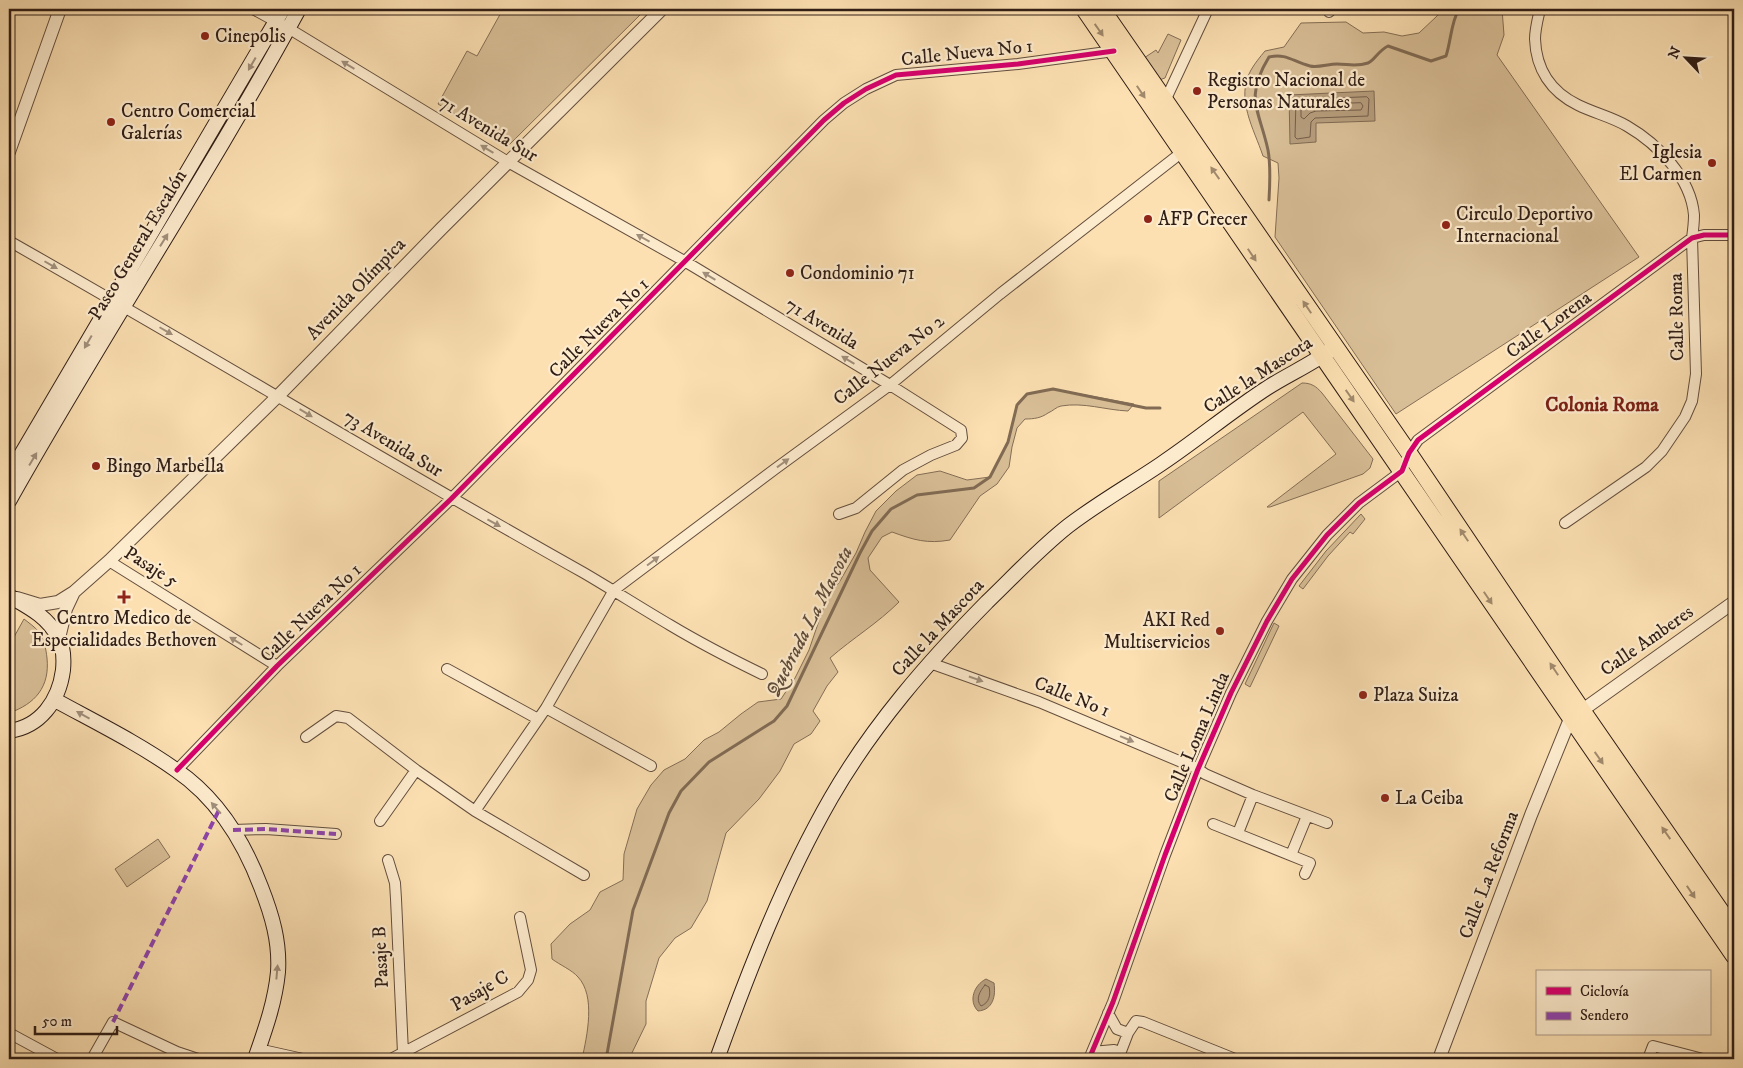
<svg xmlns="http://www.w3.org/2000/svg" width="1743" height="1068" font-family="'IM FELL DW Pica',serif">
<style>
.green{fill:#d9bf97;stroke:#846e56}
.water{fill:#b79e7d;stroke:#816b54}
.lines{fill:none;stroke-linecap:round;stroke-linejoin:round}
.shore{stroke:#745e4a;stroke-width:1}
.stream{stroke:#816b54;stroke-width:3}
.minor-casing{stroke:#634e3d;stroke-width:12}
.tertiary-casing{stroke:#634e3d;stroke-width:14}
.secondary-casing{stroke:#301e16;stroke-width:16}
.trunk-casing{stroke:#301e16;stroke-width:18}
.minor{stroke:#fdebcd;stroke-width:10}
.tertiary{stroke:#fdebcd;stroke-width:12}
.secondary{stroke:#fdebcd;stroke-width:14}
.trunk{stroke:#fce0b2;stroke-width:16}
.quiet{stroke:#8e44ad;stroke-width:4;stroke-dasharray:8 4;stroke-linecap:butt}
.cycleway-casing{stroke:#fdebcd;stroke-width:8}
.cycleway{stroke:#d6006c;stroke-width:5}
.oneway{fill:#a0896c}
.oneway2{fill:#a18f7b}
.poi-dot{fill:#8f2418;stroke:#fdebcd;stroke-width:2}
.labels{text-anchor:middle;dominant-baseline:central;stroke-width:4.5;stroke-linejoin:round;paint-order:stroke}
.poi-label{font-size:19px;fill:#301e16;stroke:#fdebcd;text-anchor:start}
.street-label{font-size:19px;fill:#301e16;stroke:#fdebcd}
.neighbourhood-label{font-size:20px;font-weight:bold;fill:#7a1f14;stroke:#fdebcd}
.water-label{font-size:20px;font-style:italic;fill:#5f4b3a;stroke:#fdebcd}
</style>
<rect width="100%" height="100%" fill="#fce0b2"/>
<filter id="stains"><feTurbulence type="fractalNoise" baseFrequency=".004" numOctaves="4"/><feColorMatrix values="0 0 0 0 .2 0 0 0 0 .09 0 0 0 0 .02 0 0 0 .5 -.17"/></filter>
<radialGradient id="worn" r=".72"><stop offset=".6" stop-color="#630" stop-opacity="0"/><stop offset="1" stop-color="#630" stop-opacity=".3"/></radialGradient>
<!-- green -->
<path class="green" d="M503,9H646L509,145L438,104L467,51L477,56Z
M1442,9H1502L1504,35L1497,55L1639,257L1396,414L1275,237L1279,178L1278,163L1263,156C1254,129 1235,98 1251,70C1255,63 1260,57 1265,51L1284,47L1301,23L1346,22L1363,33L1384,32L1402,36L1419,33L1437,16Z
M1168,34L1181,40L1165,78L1159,80L1141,60L1156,50L1158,53Z
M1302,383C1311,383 1316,386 1322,393L1373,459L1370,468L1363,474L1270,507H1267L1336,454L1303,412L1159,518V481Z
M1053,389L1134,404L1128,411C1105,410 1084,402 1061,406C1056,407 1053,411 1048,413C1041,418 1034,419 1025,419L1017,428L1012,447L1009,467L997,484L980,496L950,540C927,544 914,540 892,532L882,537L868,558L870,570L899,602C878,623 853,638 830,658L838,672L827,686L813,711L820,721L811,734L794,744L780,771L759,799L726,833L707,901L691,928L675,938L659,958L646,1001V1024L629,1059H582C587,1036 596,996 578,977C572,970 560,965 552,959L551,944L570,924L590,910L600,892L623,880L624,854L637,809L651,785L664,770L685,759L704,740L719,732L741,714L758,702L781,699L795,678L809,650L826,600L840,581L856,553L865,532L876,511L896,491L917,475L940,471L967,480L990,477L1008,442L1017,405L1027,394Z
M1361,514L1365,519L1353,534L1350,532L1328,556L1303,589L1299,586L1326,551Z
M24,619C29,623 35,627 39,632C44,639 46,649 47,658C50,687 35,704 9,713V675L11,669L9,646Z
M1274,623L1279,626L1250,687L1245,684Z
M158,839L170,857L127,887L115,869Z"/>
<!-- water -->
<path class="water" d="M1374,91L1375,121L1316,123V142L1290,144L1289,95Z
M986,979L994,983C996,996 993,1010 978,1011C968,1001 974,985 986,979Z"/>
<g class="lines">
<!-- shore -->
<path class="shore" d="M1367,97L1369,99L1368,116L1315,118L1311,122L1310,137L1297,139L1295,137L1296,100Z
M1361,103L1363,106L1361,110L1316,111L1310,113L1304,119L1301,117V107L1303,105Z
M985,985L989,987C991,995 989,1003 981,1006C975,999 980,991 985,985Z"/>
<!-- stream -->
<path class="stream" d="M1269,200C1270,183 1271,166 1268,150C1259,109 1244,98 1269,57C1287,53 1293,62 1310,66C1318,68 1328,64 1337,64C1348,64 1356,67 1368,63C1374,61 1378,51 1388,46L1431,61L1446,56C1451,41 1451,22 1459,9
M603,1059L607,1054L633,910L669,813L681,791L709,762L774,721L787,706L860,553L872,531L891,509L917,495L974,488L990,477L1008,442L1017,405L1027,394L1053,389L1146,408H1160"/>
<!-- minor casing -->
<g class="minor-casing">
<path id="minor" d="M253,9L288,28L508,162L686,262L890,385L961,430L962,438L956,445L931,455L903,470L856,508L839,514
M1540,9C1538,18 1535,29 1535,39C1536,69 1551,92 1578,105C1594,113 1612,117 1627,126C1658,144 1691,178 1694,215C1694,222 1693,231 1692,238L1696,374L1692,401L1685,417L1662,451L1646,467L1565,523
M1329,12L1332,9
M1165,101L1208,9
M9,241C201,350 391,465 584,573C613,590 641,608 670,625C700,643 731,659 762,674
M109,561L277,666
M930,663L1039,702L1198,769L1205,774L1253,795L1327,823
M447,669L538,719
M546,708L651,766
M306,737L336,716L348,718L416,770L475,811L584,875
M177,770L277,666L451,499L824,120L844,103L866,89L896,75L1018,64L1114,51
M475,811L546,708L614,590L775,469L890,385L1000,294L1181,153
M380,821L416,770
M1213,824L1310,863L1305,874
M233,830L266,829L336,834
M1238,833L1253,795
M1291,855L1307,816
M388,860L395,883L396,899L403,1053
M1108,1013L1117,1029L1128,1033
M9,1033L57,1059
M267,1051L303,1059
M1092,1052L1114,1050L1120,1052
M92,1059L113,1022L177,1052L198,1059
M391,1059L518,992L528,980L531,970L520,917
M1089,1059L1113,1002L1165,855L1198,769L1231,693L1267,621L1292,579L1327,535L1359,503L1402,471L1409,453L1418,440L1692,238L1704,235H1734
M1118,1059L1128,1033L1136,1021L1143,1022L1235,1059
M1648,1059L1653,1046L1703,1059"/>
</g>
<!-- tertiary casing -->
<g class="tertiary-casing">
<path id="tertiary" d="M9,152L60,9
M17,598L40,605L58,602L74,592L109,561L278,396L441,229L662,9
M59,638L66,609L74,592
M1439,1059L1531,815L1570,719L1734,602"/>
</g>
<!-- secondary casing -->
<g class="secondary-casing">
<path id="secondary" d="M9,475L283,9
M9,501C102,335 208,176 299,9
M9,596C28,607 47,616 58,637C64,647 64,659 63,670C59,701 40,727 9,731
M55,700C95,722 138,743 176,770C217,798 244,842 261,887C272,915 280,942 278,972C275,1003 265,1030 255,1059
M717,1059C749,970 784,880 831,798C873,725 928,662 987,602C1014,576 1039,549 1068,526C1098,503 1130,485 1161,464C1197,440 1230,412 1267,388C1287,375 1310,365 1329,351"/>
</g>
<!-- trunk casing -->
<g class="trunk-casing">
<path id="trunk" d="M1084,9L1734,956
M1102,9L1409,453L1582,710L1734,930"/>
</g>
<!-- minor -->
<use href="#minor" class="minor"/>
<!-- tertiary -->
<use href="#tertiary" class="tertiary"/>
<!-- secondary -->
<use href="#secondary" class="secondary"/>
<!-- trunk -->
<use href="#trunk" class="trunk"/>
<!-- quiet -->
<path class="quiet" d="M233,830L266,829L336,834
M113,1022L219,810"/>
<!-- cycleway casing -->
<g class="cycleway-casing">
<path id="cycleway" d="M177,770L277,666L451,499L824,120L844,103L866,89L896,75L1018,64L1114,51
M1089,1059L1113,1002L1165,855L1198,769L1231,693L1267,621L1292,579L1327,535L1359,503L1402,471L1409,453L1418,440L1692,238L1704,235H1734"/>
</g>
<!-- cycleway -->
<use href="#cycleway" class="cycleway"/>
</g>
<!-- one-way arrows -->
<defs><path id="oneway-solid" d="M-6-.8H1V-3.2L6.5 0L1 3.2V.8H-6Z" transform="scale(1.25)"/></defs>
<g class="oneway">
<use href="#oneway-solid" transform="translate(1099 30) rotate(55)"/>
<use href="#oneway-solid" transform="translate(1141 92) rotate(56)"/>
<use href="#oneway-solid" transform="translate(1215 173) rotate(-125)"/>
<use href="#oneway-solid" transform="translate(1252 255) rotate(56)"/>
<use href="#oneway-solid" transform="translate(1307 307) rotate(-124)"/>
<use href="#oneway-solid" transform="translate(1350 396) rotate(55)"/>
<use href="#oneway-solid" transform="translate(1464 535) rotate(-124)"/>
<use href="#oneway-solid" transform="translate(1488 598) rotate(56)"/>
<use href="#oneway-solid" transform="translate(1554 669) rotate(-124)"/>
<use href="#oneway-solid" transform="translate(1599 758) rotate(55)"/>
<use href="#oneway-solid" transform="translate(1666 833) rotate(-125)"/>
<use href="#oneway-solid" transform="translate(1691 892) rotate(56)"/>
</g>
<g class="oneway2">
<use href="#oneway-solid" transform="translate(252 64) rotate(120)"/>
<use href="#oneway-solid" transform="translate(348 65) rotate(-149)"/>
<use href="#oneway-solid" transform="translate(487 149) rotate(-149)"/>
<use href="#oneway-solid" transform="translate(643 238) rotate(-151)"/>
<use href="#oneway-solid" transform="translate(164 240) rotate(-58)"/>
<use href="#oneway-solid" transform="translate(51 265) rotate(30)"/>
<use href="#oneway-solid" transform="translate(709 276) rotate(-149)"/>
<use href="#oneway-solid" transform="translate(166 331) rotate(30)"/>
<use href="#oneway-solid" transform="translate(88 342) rotate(120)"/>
<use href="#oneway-solid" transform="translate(848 360) rotate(-149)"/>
<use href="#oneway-solid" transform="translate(306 413) rotate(31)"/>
<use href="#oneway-solid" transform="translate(33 459) rotate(-59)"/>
<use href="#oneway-solid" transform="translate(783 463) rotate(-36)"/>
<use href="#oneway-solid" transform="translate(494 523) rotate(29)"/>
<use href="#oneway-solid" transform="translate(653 561) rotate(-37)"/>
<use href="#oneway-solid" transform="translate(236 641) rotate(-148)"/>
<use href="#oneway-solid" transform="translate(976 679) rotate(19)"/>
<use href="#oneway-solid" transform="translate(83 715) rotate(-151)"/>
<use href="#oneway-solid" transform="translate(1127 739) rotate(23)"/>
<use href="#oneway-solid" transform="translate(216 808) rotate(-131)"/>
<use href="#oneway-solid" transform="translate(277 972) rotate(-85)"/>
</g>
<!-- markers -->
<g class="poi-dot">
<circle cx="205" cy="36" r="5"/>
<circle cx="1197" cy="91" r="5"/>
<circle cx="111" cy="122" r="5"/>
<circle cx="1712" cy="163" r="5"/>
<circle cx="1148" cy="219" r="5"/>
<circle cx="1446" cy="225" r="5"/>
<circle cx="790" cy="273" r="5"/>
<circle cx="96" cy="466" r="5"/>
<path d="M121.5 589.5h5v5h5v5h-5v5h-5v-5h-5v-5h5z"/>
<circle cx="1220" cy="631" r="5"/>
<circle cx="1363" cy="695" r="5"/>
<circle cx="1385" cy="798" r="5"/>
</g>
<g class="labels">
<!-- poi labels -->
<g class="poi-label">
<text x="215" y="36">Cinepolis</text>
<text x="1207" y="80">Registro Nacional de<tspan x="1207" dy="22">Personas Naturales</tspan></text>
<text x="121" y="111">Centro Comercial<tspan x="121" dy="22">Galerías</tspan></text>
<text x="1702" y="152" text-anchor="end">Iglesia<tspan x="1702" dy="22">El Carmen</tspan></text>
<text x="1456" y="214">Circulo Deportivo<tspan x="1456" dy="22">Internacional</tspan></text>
<text x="1158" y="219">AFP Crecer</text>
<text x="800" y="273">Condominio 71</text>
<text x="106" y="466">Bingo Marbella</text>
<text x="124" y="618" text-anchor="middle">Centro Medico de<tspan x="124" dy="22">Especialidades Bethoven</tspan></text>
<text x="1210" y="620" text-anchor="end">AKI Red<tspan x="1210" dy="22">Multiservicios</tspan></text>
<text x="1373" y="695">Plaza Suiza</text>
<text x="1395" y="798">La Ceiba</text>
</g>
<!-- street labels -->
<g class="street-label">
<text transform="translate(967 53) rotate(-6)">Calle Nueva No 1</text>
<text transform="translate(488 129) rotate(31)">71 Avenida Sur</text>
<text transform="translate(138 245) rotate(-59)">Paseo General Escalón</text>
<text transform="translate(356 289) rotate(-46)">Avenida Olímpica</text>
<text transform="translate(1677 317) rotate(-91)">Calle Roma</text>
<text transform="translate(822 324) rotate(31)">71 Avenida</text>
<text transform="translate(1549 325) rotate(-36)">Calle Lorena</text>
<text transform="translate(599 328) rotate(-45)">Calle Nueva No 1</text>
<text transform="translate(889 360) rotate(-38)">Calle Nueva No 2</text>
<text transform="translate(1258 375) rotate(-33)">Calle la Mascota</text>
<text transform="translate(393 444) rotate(31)">73 Avenida Sur</text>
<text transform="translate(151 567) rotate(32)">Pasaje 5</text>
<text transform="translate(311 613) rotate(-44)">Calle Nueva No 1</text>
<text transform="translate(938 628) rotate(-47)">Calle la Mascota</text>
<text transform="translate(1647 641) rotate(-35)">Calle Amberes</text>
<text transform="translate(1072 697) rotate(22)">Calle No 1</text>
<text transform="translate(1197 737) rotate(-67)">Calle Loma Linda</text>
<text transform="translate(1489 875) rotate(-69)">Calle La Reforma</text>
<text transform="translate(381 957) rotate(-93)">Pasaje B</text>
<text transform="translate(480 991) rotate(-30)">Pasaje C</text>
</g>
<!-- neighbourhood labels -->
<g class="neighbourhood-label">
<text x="1602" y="405">Colonia Roma</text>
</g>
<!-- water labels -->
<g class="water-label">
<text transform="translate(810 622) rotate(-63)">Quebrada La Mascota</text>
</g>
</g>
<!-- margin -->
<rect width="1743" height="1068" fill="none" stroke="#fce0b2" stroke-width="30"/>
<rect x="10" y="10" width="1723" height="1048" fill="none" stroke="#301e16" stroke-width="2.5"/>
<rect x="15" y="15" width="1713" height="1038" fill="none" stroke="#301e16"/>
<!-- legend -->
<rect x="1536" y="970" width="175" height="65" fill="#fdebcd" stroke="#ab9984"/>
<rect x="1546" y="987" width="25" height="8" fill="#d6006c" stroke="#ab9984"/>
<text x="1580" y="996" font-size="15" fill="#301e16">Ciclovía</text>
<rect x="1546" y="1012" width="25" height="8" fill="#8e44ad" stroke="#ab9984"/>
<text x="1580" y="1020" font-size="15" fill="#301e16">Sendero</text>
<!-- north arrow -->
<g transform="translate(1686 58) rotate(295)" stroke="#fdebcd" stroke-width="4" paint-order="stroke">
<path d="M0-4L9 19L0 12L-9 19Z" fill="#301e16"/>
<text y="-8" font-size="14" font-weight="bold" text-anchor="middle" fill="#301e16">N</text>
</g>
<!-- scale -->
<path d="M35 1026v8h82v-8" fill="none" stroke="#301e16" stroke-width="2.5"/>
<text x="42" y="1026" font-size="15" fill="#301e16" stroke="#fdebcd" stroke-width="4" paint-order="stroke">50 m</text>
<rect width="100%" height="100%" filter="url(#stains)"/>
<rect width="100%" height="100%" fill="url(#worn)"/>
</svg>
